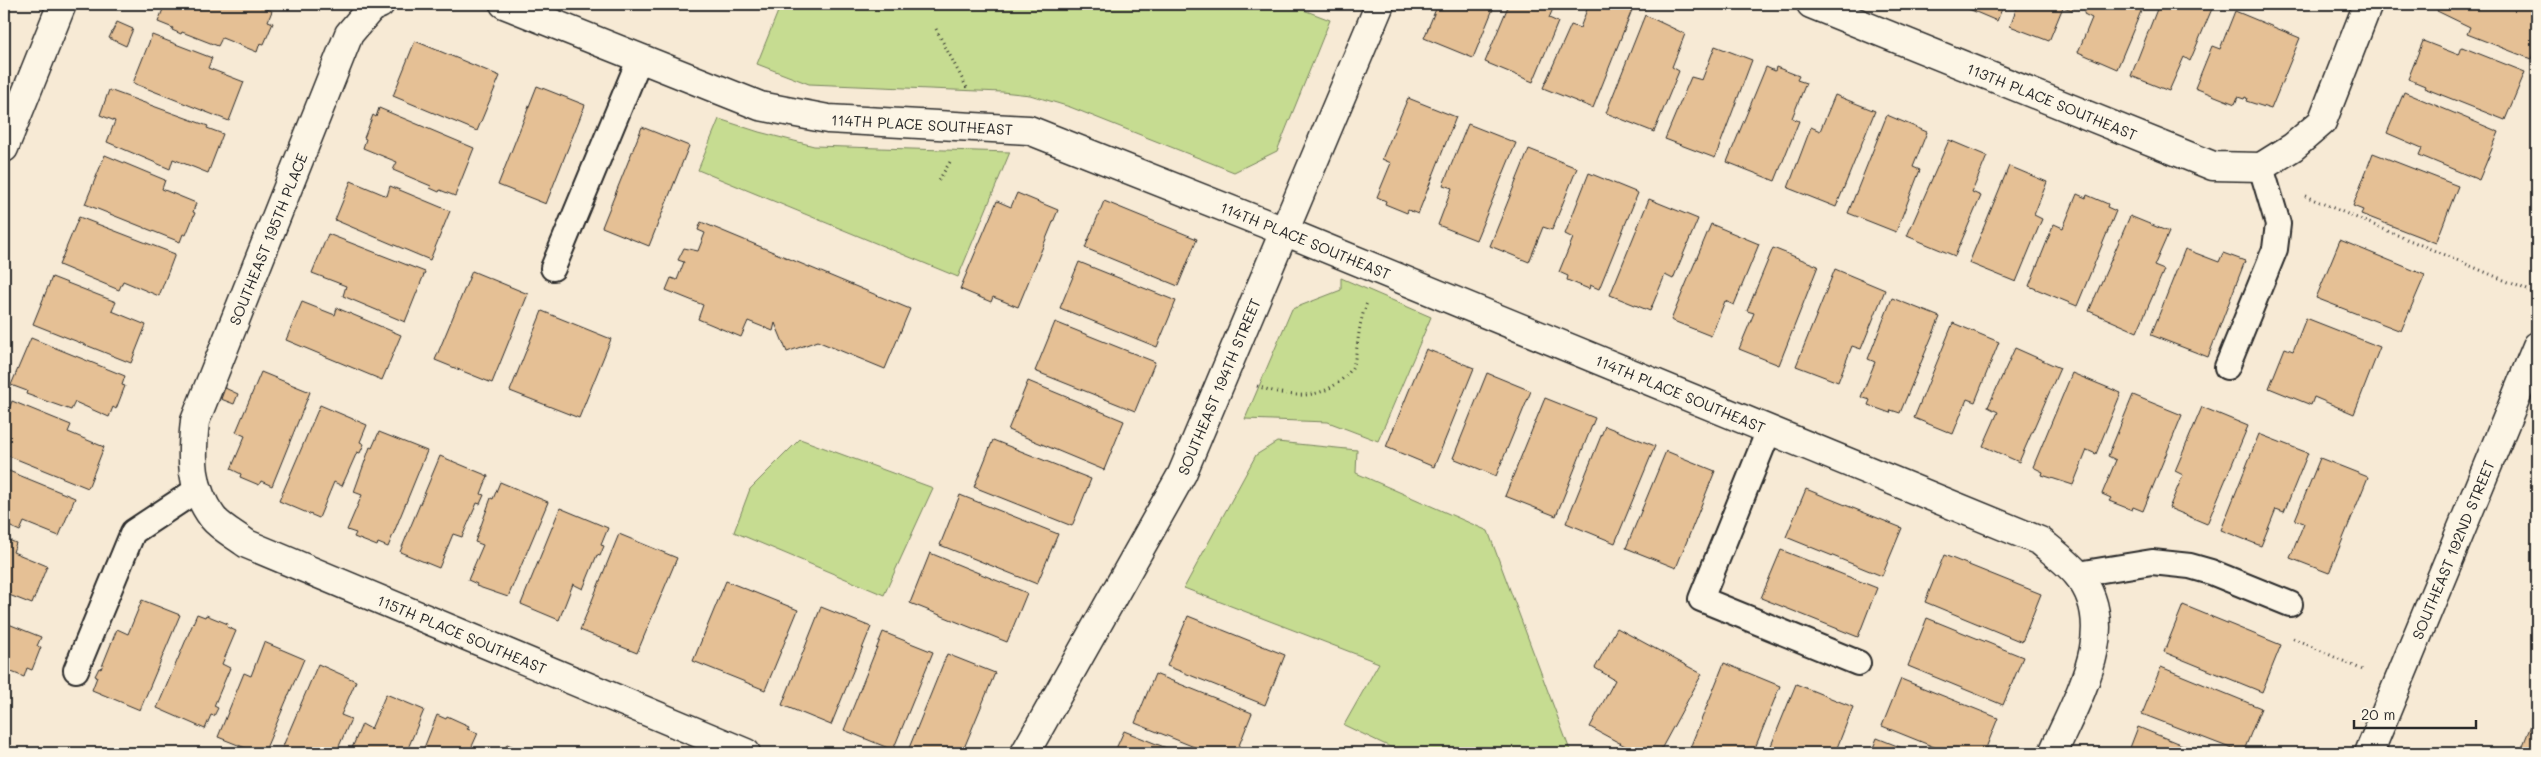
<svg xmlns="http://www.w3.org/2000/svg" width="2541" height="757" font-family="Mali,sans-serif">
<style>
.green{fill:#c6dc91;stroke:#78845e}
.building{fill:#e5c095;stroke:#2b2b2b}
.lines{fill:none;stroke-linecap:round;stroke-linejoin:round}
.service-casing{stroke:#2b2b2b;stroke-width:28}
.minor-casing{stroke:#2b2b2b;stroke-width:31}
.tertiary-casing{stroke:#2b2b2b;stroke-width:31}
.path{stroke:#2b2b2b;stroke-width:3;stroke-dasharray:1 4;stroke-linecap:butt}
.service{stroke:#fcf5e5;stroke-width:24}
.minor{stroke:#fcf5e5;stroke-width:28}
.tertiary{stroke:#fcf5e5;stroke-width:28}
.labels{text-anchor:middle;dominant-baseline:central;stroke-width:5;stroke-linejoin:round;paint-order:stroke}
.street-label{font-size:15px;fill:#2b2b2b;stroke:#fcf5e5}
</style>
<rect width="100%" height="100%" fill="#f7ead5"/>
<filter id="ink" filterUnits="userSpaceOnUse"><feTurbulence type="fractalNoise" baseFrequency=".02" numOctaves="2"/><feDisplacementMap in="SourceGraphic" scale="10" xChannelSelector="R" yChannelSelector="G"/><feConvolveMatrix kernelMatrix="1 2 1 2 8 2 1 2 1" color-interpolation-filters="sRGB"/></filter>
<g filter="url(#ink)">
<!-- green -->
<path class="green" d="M781,4H1288L1330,20L1277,151L1234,172L1070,107L1030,95L1002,92L809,84L757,64Z
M719,119L759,132L814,146L1010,152L958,277L698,170Z
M1341,278L1431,317L1378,441L1328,422L1245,419L1292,309L1341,290Z
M800,439L933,488L884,595L734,532L750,489Z
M1277,442L1357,450L1356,473L1488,531L1571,753H1403L1344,725L1379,663L1184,588L1256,455Z"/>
<!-- building -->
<path class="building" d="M165,4H253L272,11L268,21L273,23L264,44L260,43L257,52L222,38L218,46L182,32L181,34L172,30L173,28L158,22Z
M1438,4H1495L1473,58L1424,38Z
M1509,4H1555L1549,18L1558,22L1533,82L1485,62Z
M1589,4H1616L1632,10L1593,108L1543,88L1571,25L1580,28Z
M1957,4H2004L1997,21Z
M2018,4H2074L2072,10L2063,7L2049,41L2010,26Z
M2088,4H2144L2117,69L2078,52L2092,18L2084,14Z
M2159,4H2214L2190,61L2184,57L2169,91L2131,76Z
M2440,4H2529L2537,7V44L2531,59L2467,34L2470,27L2437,11Z
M2235,11L2300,38L2271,109L2246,101L2247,98L2245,97L2244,99L2238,97L2235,104L2195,88L2212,46L2220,49Z
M1645,15L1685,34L1672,67L1679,71L1654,132L1606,113Z
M117,22L133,29L126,46L109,38Z
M152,35L212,58L208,68L244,82L229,121L133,83Z
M415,41L500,76L477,131L393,96Z
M2423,41L2459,55L2462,47L2525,72L2505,120L2424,88L2425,86L2408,79Z
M1715,46L1752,60L1715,158L1665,139L1691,77L1702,80Z
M1766,67L1775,71L1776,67L1799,76L1797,80L1806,83L1792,118L1799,121L1775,181L1727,162Z
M537,86L585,105L546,204L498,185Z
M109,90L208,126L207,128L223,134L208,173L173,159L170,169L107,142L115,121L100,115Z
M2404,92L2499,132L2479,180L2419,155L2422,148L2387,133Z
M1835,95L1875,111L1836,207L1788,188L1811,127L1820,131Z
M1408,98L1456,117L1418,214L1408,210L1407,213L1385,204L1386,201L1377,197L1391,163L1382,159Z
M379,108L474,148L455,196L440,190L439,192L430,188L431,186L393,170L397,162L363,148L366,139L364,138L373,115L376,117Z
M1887,115L1927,132L1913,167L1920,170L1896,232L1848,213Z
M1468,124L1516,143L1476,240L1438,225L1452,188L1443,185Z
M642,127L689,146L649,246L602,227Z
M1949,140L1987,156L1972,192L1981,196L1955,256L1907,236Z
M1529,149L1577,168L1552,230L1543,227L1529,262L1490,246Z
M2373,153L2458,186L2436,243L2361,214L2363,210L2353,206Z
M105,155L165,180L162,189L196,203L193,212L195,213L186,235L183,234L180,242L85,204Z
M2009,166L2047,182L2034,215L2042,219L2016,282L1969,263Z
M1589,173L1638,193L1599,289L1590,285L1589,289L1567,280L1568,276L1559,272L1573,238L1565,234Z
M351,181L387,196L390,186L450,211L430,260L335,220Z
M1017,193L1058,210L1018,307L993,297L991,302L960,289L997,201L1011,207Z
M2077,194L2086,198L2087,195L2108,204L2107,207L2116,211L2077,306L2029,286L2054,224L2063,228Z
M1649,199L1698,219L1673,279L1665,275L1650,311L1610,295Z
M1104,201L1197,239L1178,286L1085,248Z
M2130,216L2169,232L2154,266L2164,270L2137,332L2089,311Z
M79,217L175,254L159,296L123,281L119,290L59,265Z
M701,222L910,309L885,369L817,341L787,352L775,323L773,331L748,321L741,337L698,319L703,305L666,290L671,278L677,280L684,262L678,260L684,248L698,251L705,233L698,230Z
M1711,224L1759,244L1734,305L1725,301L1711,336L1671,320Z
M328,234L425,272L405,322L343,296L346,286L312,273Z
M2340,240L2425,275L2401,331L2316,298Z
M1773,248L1818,266L1779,365L1739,349L1754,313L1747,311Z
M2185,249L2219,262L2223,253L2245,261L2208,357L2151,335Z
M1079,262L1176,301L1157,347L1060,308Z
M1835,269L1885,290L1861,349L1852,346L1838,382L1796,366Z
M472,271L528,294L492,383L435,360Z
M52,277L116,302L112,311L146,325L131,363L33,324Z
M1892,298L1940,317L1900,413L1891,410L1890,413L1868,405L1870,400L1861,397L1875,362L1868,359Z
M302,302L335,315L337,308L401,335L382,380L286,340Z
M542,311L611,339L579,418L510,391Z
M2306,318L2380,347L2354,414L2314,397L2311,405L2269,388L2285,348L2293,351Z
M1055,322L1155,362L1135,411L1035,371Z
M1953,323L1999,342L1975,402L1967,399L1953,434L1914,418Z
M31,338L125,376L122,385L125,386L116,409L113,407L109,417L75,402L71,410L26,394L27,391L11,385Z
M2015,348L2060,368L2019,462L1983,446L1998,412L1988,407Z
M1426,349L1474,368L1434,467L1386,447Z
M261,372L310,392L272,486L261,481L259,485L240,477L241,474L231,469L245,436L236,432Z
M1487,373L1531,391L1496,476L1453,458Z
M2072,373L2121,393L2096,454L2087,450L2073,485L2042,475L2043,472L2033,467Z
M1028,381L1124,421L1104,470L1008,430Z
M225,388L238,394L234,404L221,399Z
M2133,395L2182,415L2143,511L2133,507L2132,510L2109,501L2111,498L2102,494L2116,460L2108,456Z
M1545,398L1595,418L1556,516L1505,496Z
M12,401L71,425L68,432L104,447L88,488L4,454V421Z
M320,405L367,425L360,442L364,444L360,453L357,452L342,486L334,482L319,518L279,501Z
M2202,407L2248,426L2207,524L2169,508L2183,475L2175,471Z
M1605,426L1655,446L1615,543L1566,523Z
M379,432L427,451L388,547L378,543L377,546L354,537L356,533L347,530L362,495L354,492L370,447L372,448Z
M2259,434L2308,453L2284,512L2276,509L2261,546L2221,530Z
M993,440L1091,479L1072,526L974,487Z
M1666,451L1715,471L1676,568L1626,548Z
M440,456L488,476L481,494L484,495L480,504L477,503L462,537L453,534L439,568L400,552Z
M2320,458L2368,477L2329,573L2290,558L2304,523L2295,520Z
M4,469L75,498L59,536L24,522L20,531L4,524Z
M500,482L548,502L508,597L476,586L477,584L468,580L483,545L475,542L491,498L493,499Z
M1806,489L1902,528L1882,576L1786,537Z
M960,495L1058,534L1037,584L940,545Z
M560,508L608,528L601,545L604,546L600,556L597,555L583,589L573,584L559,620L521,604Z
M619,534L677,558L637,653L580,630Z
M4,538L16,543L13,552L47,566L32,604L4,593Z
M1781,550L1877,588L1858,637L1761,598Z
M930,553L1027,593L1007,642L910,603Z
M1944,555L2041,594L2022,642L1925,602Z
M726,581L798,610L765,690L693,661Z
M142,600L180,615L140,710L92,690L97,677L95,676L99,668L101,669L117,629L128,634Z
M2183,605L2281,645L2262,692L2164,652Z
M821,607L871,627L831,725L782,705Z
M4,612L9,614L6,623L41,637L37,646L41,647L32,670L27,668L24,677L4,669Z
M197,614L205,617L206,615L228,624L227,627L236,631L222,664L230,668L214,706L218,708L214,716L211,715L205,729L157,708Z
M1188,616L1285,655L1265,705L1167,666Z
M1927,618L2023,657L2003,705L1908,666Z
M1617,628L1702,674L1659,753H1638L1590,727L1615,680L1595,668Z
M883,632L933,652L893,750L844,730Z
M264,642L304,659L264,753H258L218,737L244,673L251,676Z
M947,654L995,673L962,753H907Z
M1724,663L1780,686L1753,753H1688Z
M318,664L356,681L341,715L351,719L336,753H280Z
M2161,667L2261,708L2243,753L2142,714Z
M1155,674L1252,713L1236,753H1209L1135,723Z
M1901,679L1998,718L1984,753H1949L1882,726Z
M1796,684L1853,707L1835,753H1768Z
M386,694L424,710L406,753H350L362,724L371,729Z
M2537,710V753H2520Z
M437,715L446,719L447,716L469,726L467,729L478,733L469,753H422Z
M2138,727L2202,753H2128Z
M1124,731L1179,753H1114Z
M1877,738L1915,753H1871Z
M507,744L528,753H503Z"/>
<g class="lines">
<!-- service casing -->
<g class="service-casing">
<path id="service" d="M553,268L640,58
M2227,367L2275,249L2278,224L2261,167
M1769,430L1701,599L1858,663
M2078,574L2152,562L2190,566L2211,572L2290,604
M76,670L133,532L198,489"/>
</g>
<!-- minor casing -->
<g class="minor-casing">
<g id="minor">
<path id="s1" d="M380,4L371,8L349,34L195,421C191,458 190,487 213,518C221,528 237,536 247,544L746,753"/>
<path id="s2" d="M504,4L760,106L828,119L1029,130L1284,231L2040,541C2052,551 2067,562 2077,574C2122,627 2076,700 2053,753"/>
<path id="s3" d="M1811,4L2213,166L2261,167L2293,147L2322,122L2368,4"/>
<path id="s4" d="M1025,753L1182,474L1380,4"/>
</g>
</g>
<!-- tertiary casing -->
<g class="tertiary-casing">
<g id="tertiary">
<path d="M4,148L62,4"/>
<path id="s5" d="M2369,753L2537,346"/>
</g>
</g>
<!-- path -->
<path class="path" d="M936,29L968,90
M939,180L950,162
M2305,196L2537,294
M1257,386C1285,396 1315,402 1340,381C1346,376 1352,370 1354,363C1359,342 1358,323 1367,303
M2293,638L2365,671"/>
<!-- service -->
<use href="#service" class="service"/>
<!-- minor -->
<use href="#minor" class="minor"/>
<!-- tertiary -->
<use href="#tertiary" class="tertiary"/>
</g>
</g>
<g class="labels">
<!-- street labels -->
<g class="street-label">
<text stroke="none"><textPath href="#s3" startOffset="260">113TH PLACE SOUTHEAST</textPath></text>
<text stroke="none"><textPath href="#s2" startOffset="439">114TH PLACE SOUTHEAST</textPath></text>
<text transform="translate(268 239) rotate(-68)">SOUTHEAST 195TH PLACE</text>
<text stroke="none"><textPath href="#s2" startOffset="844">114TH PLACE SOUTHEAST</textPath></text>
<text stroke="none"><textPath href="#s4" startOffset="415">SOUTHEAST 194TH STREET</textPath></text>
<text stroke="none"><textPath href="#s2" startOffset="1249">114TH PLACE SOUTHEAST</textPath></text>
<text stroke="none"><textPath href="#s5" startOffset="220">SOUTHEAST 192ND STREET</textPath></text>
<text stroke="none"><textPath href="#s1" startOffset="838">115TH PLACE SOUTHEAST</textPath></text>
</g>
</g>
<!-- margin -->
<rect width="2541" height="757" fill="none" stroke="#fcf5e5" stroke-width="20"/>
<rect x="10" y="10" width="2521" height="737" fill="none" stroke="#2b2b2b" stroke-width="2" filter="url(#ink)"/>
<!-- scale -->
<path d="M2354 720v8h122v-8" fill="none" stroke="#2b2b2b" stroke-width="2.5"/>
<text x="2361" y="720" font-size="15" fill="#2b2b2b" stroke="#fcf5e5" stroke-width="4" paint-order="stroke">20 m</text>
</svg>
